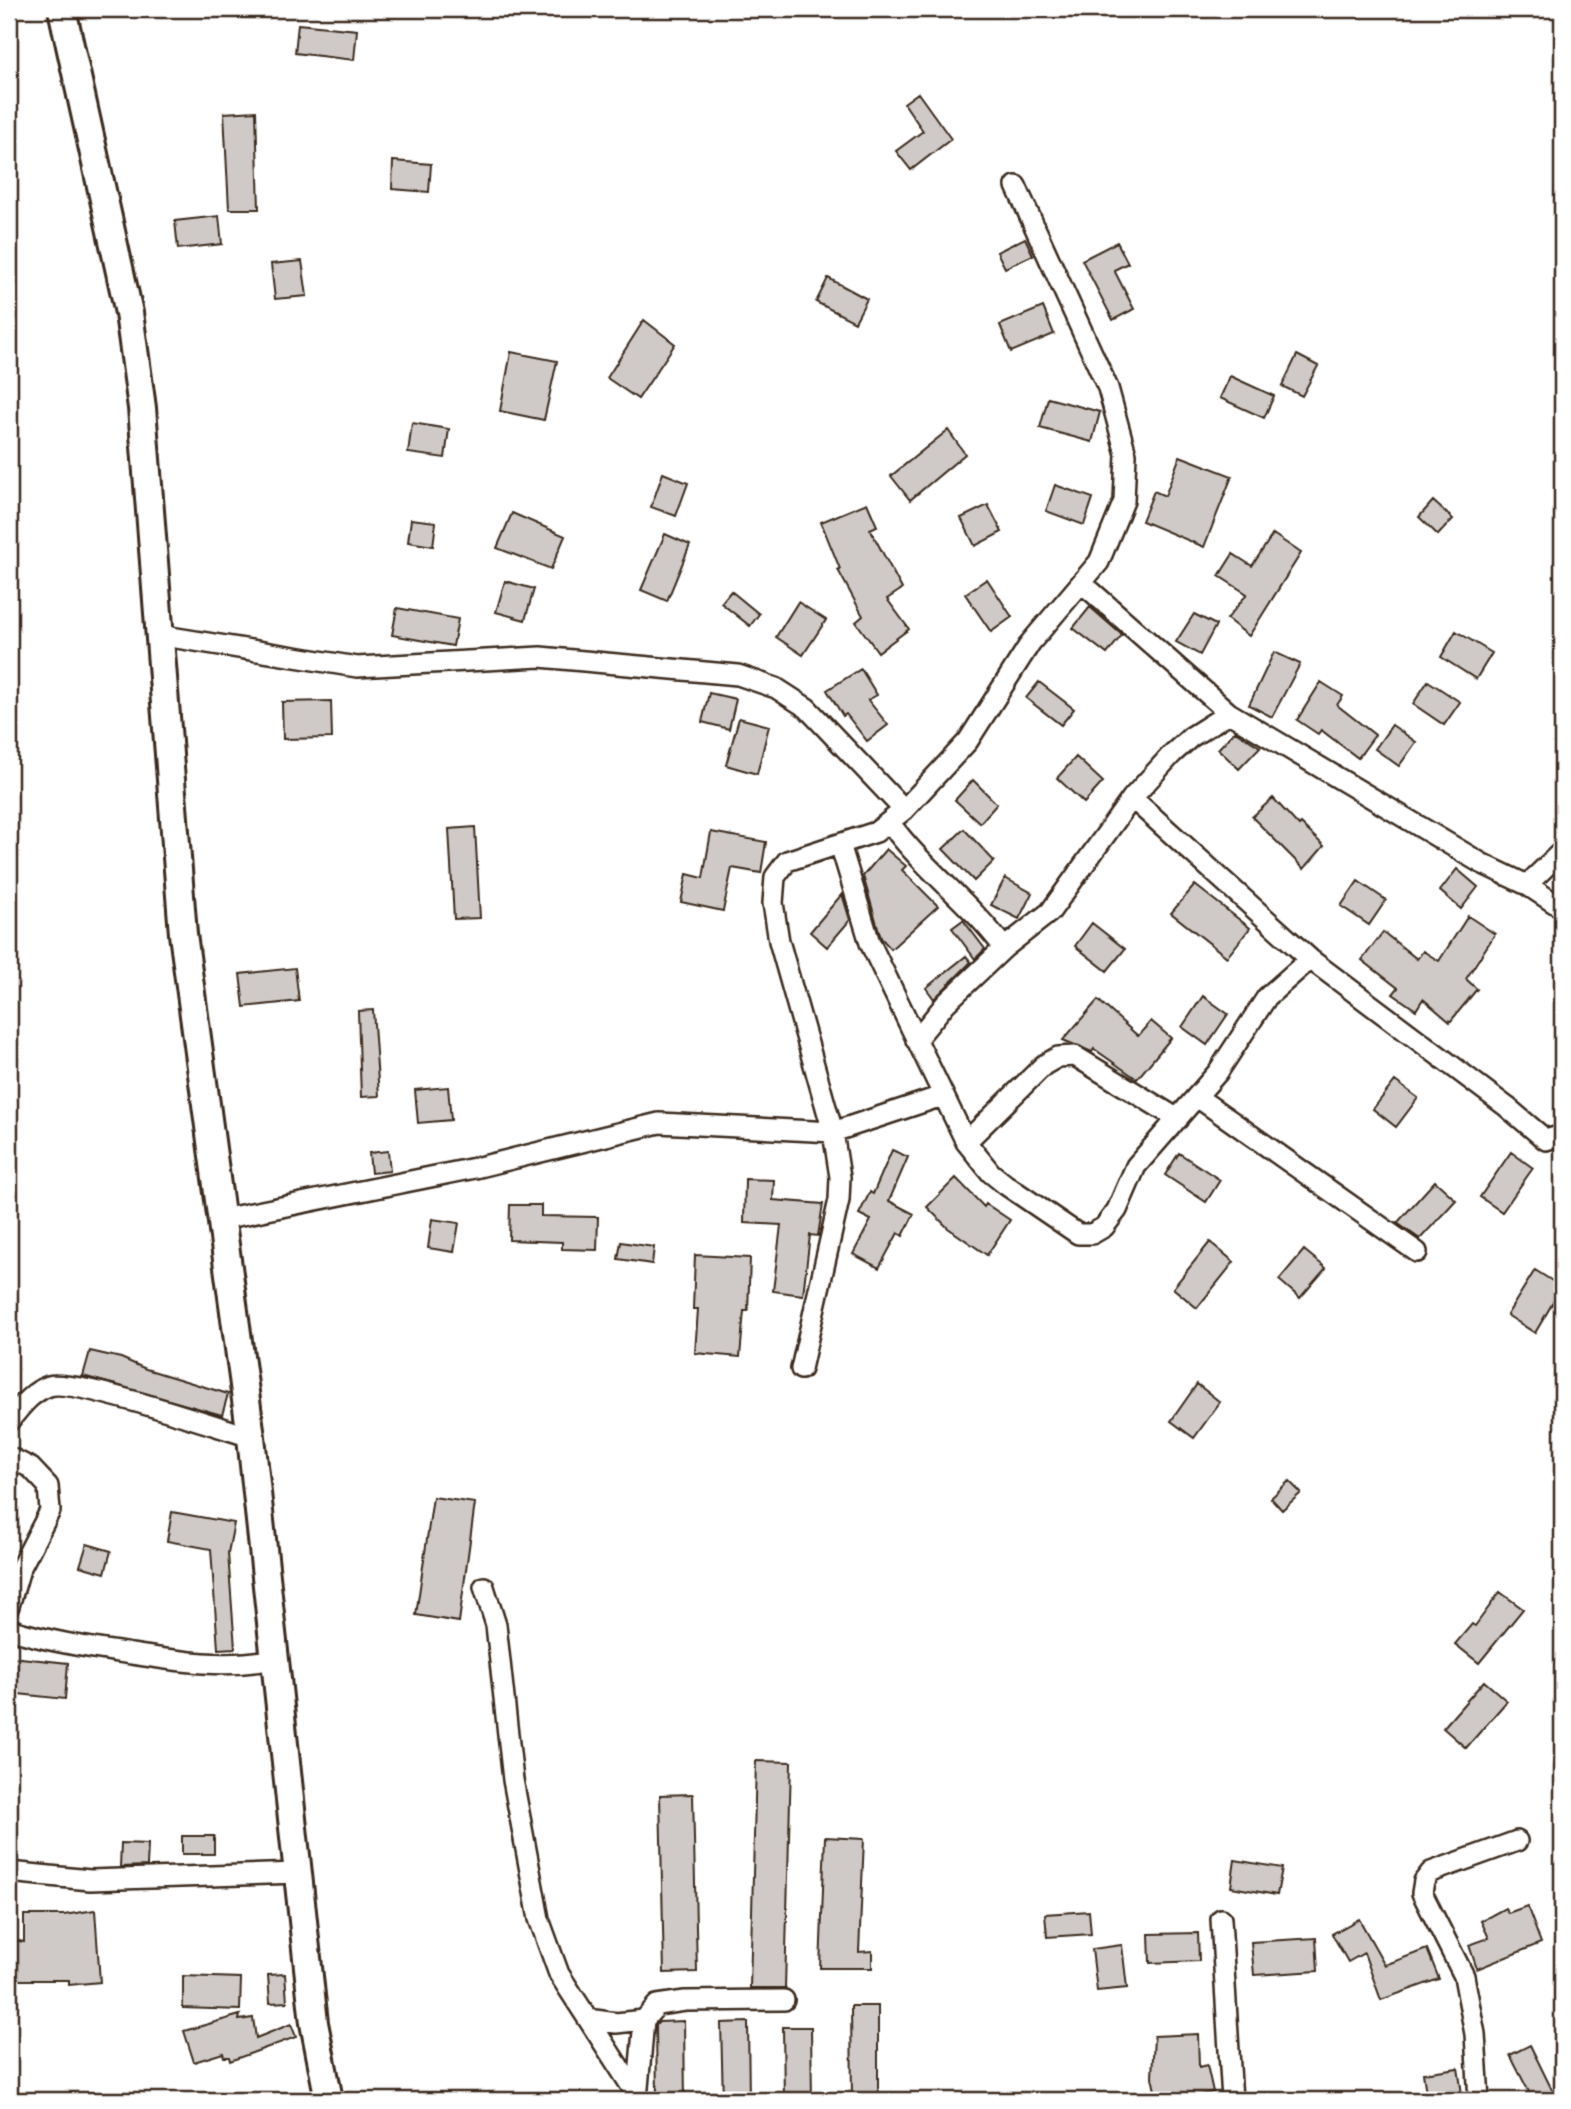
<svg xmlns="http://www.w3.org/2000/svg" width="1571" height="2109" font-family="Delius,sans-serif">
<style>
.building{fill:#cfcac7;stroke:#3b2a1e;stroke-width:2}
.lines{fill:none;stroke-linecap:round;stroke-linejoin:round}
.street-casing{stroke:#3b2a1e;stroke-width:24}
.secondary-casing{stroke:#3b2a1e;stroke-width:32}
.street{stroke:#fff;stroke-width:19}
.secondary{stroke:#fff;stroke-width:26}
</style>
<rect width="100%" height="100%" fill="#fff"/>
<filter id="ink" filterUnits="userSpaceOnUse"><feTurbulence type="fractalNoise" baseFrequency=".0143" numOctaves="2"/><feDisplacementMap in="SourceGraphic" scale="14" xChannelSelector="R" yChannelSelector="G"/><feConvolveMatrix kernelMatrix="1 2 1 2 8 2 1 2 1" color-interpolation-filters="sRGB"/></filter>
<g filter="url(#ink)">
<!-- building -->
<path class="building" d="M298,24L357,30L354,60L295,53Z
M918,93L951,139L911,170L896,151L923,131L904,103Z
M256,111L259,209H229L224,113Z
M393,161L431,164L429,192L392,189Z
M219,216L222,244L178,249L175,221Z
M1025,238L1033,255L1005,268L997,252Z
M1117,242L1128,263L1114,270L1134,309L1113,320L1082,260Z
M302,261L307,296L275,299L271,264Z
M828,278L867,299L855,322L816,302Z
M1043,307L1054,334L1011,352L1000,325Z
M644,320L675,344L638,399L607,378Z
M511,352L557,361L544,420L500,411Z
M1297,355L1318,366L1302,396L1282,386Z
M1230,376L1274,396L1264,418L1220,398Z
M1048,398L1100,412L1092,442L1040,428Z
M412,423L449,429L445,458L408,453Z
M948,430L965,454L910,500L891,476Z
M1180,456L1232,476L1204,547L1142,521L1154,491L1165,496Z
M663,473L688,483L676,516L651,507Z
M1055,485L1093,498L1084,525L1046,511Z
M1433,501L1453,519L1438,535L1419,517Z
M867,503L877,526L870,529L902,589L887,599L909,629L878,652L856,622L863,616L838,570L840,569L821,522Z
M988,505L1002,532L975,546L961,518Z
M512,513L565,536L551,569L497,548Z
M411,519L436,522L433,546L408,542Z
M665,534L690,545L667,601L641,590Z
M1273,534L1301,553L1249,636L1227,619L1247,594L1219,576L1233,554L1252,566Z
M987,579L1012,617L991,632L965,594Z
M505,581L534,589L525,620L496,612Z
M731,591L759,614L750,626L721,603Z
M798,602L826,620L803,655L776,637Z
M1090,607L1122,635L1107,654L1073,628Z
M397,608L458,619L453,646L392,635Z
M1194,614L1216,625L1200,655L1176,642Z
M1456,631L1492,653L1476,679L1441,657Z
M1274,652L1300,664L1272,717L1249,705Z
M861,669L877,695L868,700L888,725L867,741L846,714L843,716L827,690Z
M1428,681L1460,702L1444,725L1413,704Z
M1039,682L1074,709L1061,725L1026,698Z
M1321,682L1343,696L1337,705L1375,735L1358,758L1321,730L1318,734L1297,720Z
M709,693L736,699L729,729L702,722Z
M331,701L332,738L283,739L282,702Z
M739,718L769,726L757,774L726,765Z
M1392,725L1416,742L1399,766L1375,749Z
M1235,731L1260,747L1239,769L1218,749Z
M1076,757L1103,782L1084,803L1057,778Z
M973,780L997,804L980,823L955,800Z
M1273,798L1299,826L1301,824L1324,846L1304,869L1252,817Z
M475,827L480,918L454,919L449,829Z
M964,829L994,861L974,881L943,849Z
M711,832L766,842L761,873L732,868L723,911L681,902L687,874L703,878Z
M886,849L906,866L902,870L938,906L891,949L881,938L863,876Z
M1457,869L1478,887L1461,909L1440,891Z
M1005,878L1032,893L1019,919L991,905Z
M1358,881L1386,900L1369,925L1341,906Z
M1195,885L1250,928L1227,957L1171,913Z
M842,894L850,920L827,947L810,932Z
M1468,916L1495,934L1466,979L1477,989L1450,1022L1423,999L1416,1010L1393,994L1398,988L1362,960L1383,932L1417,959L1423,951L1439,961Z
M963,920L985,949L975,959L952,928Z
M1092,923L1125,949L1107,971L1075,946Z
M966,956L971,962L934,999L926,988Z
M295,968L299,1001L244,1007L240,974Z
M1203,996L1228,1014L1207,1045L1182,1027Z
M1098,1000L1138,1036L1151,1021L1171,1038L1137,1079L1094,1049L1092,1052L1063,1040Z
M373,1010L379,1096L361,1097L358,1011Z
M1395,1081L1418,1098L1396,1127L1373,1109Z
M448,1087L451,1120L418,1123L415,1090Z
M892,1150L908,1157L889,1201L914,1214L903,1236L898,1233L879,1268L853,1254L871,1220L859,1214L870,1192L873,1194Z
M388,1151L390,1171L371,1173L369,1153Z
M1511,1152L1533,1168L1502,1212L1480,1197Z
M1179,1153L1220,1180L1206,1202L1165,1175Z
M956,1178L984,1207L986,1204L1010,1220L987,1255L948,1228L927,1207Z
M745,1179L774,1180L773,1200L823,1204L818,1236L810,1235L803,1295L773,1291L781,1225L744,1223Z
M1435,1181L1456,1200L1420,1239L1397,1223Z
M510,1205H541V1216L598,1217L597,1250L562,1249V1242L509,1240Z
M432,1219L459,1223L454,1252L428,1248Z
M621,1242L654,1247L652,1264L618,1259Z
M1210,1242L1234,1262L1197,1308L1173,1288Z
M1304,1250L1326,1268L1300,1298L1279,1280Z
M695,1255L750,1258L748,1311H744L740,1357L695,1353L698,1309H693Z
M1535,1270L1562,1287L1535,1333L1507,1315Z
M90,1351L121,1358L146,1369L228,1394L222,1415L83,1376Z
M1197,1384L1220,1402L1194,1438L1171,1421Z
M1289,1481L1301,1493L1282,1510L1271,1498Z
M433,1497L475,1503L459,1622L416,1615Z
M172,1512L234,1523L228,1553L235,1648L218,1649L211,1549L167,1541Z
M87,1544L111,1551L105,1573L80,1566Z
M1500,1592L1523,1609L1479,1663L1455,1644L1472,1624L1475,1626Z
M11,1657L68,1663L65,1699L9,1693Z
M1484,1681L1507,1701L1466,1748L1443,1728Z
M756,1761L791,1762L785,1988H750Z
M693,1794L697,1972L664,1973L660,1795Z
M182,1836H214V1854H182Z
M825,1837L864,1839L859,1952L872,1951V1968H820Z
M121,1843L148,1844L147,1866L120,1867Z
M1235,1860L1282,1868L1277,1895L1231,1887Z
M1527,1906L1541,1943L1477,1969L1469,1945L1489,1938L1481,1921L1505,1908L1508,1913Z
M95,1910L100,1982L69,1985V1980H9V1939L24,1942V1915H64Z
M1089,1911L1091,1934L1047,1937L1045,1914Z
M1359,1919L1385,1965L1427,1949L1439,1979L1381,2000L1364,1953L1348,1962L1332,1934Z
M1198,1933L1199,1961L1150,1963L1149,1934Z
M1316,1938L1318,1971L1254,1975L1251,1942Z
M1122,1945L1127,1988L1097,1991L1092,1949Z
M285,1974L287,2002L270,2003L268,1975Z
M183,1976L241,1978L240,2010L183,2008Z
M851,2006H878V2100H852Z
M240,2015L239,2020L253,2018L256,2038L291,2024L296,2037L230,2061L229,2057H224L223,2053L194,2062L184,2031Z
M684,2021L685,2100H657L656,2025L659,2022Z
M748,2022L749,2100H723L721,2023Z
M783,2027H811L812,2100H784Z
M1198,2034L1199,2067L1207,2065L1213,2092L1177,2100H1157L1152,2077L1154,2036Z
M1530,2045L1557,2100H1533L1510,2055Z
M1458,2068L1463,2100H1427L1423,2073Z"/>
<g class="lines">
<!-- street casing -->
<g class="street-casing">
<path id="street" d="M1082,583L1229,713L1481,863L1527,885L1562,851
M158,635L357,667L540,657L738,675L776,688L807,708L904,810
M1132,798L1310,959L1507,1107L1546,1140L1562,1135
M890,823C923,869 970,902 1004,948
M840,844L870,943L966,1142L991,1173L1006,1185L1078,1234H1092L1104,1227L1117,1210L1136,1166L1218,1072L1267,997L1310,959
M1527,885L1562,908
M916,1040L946,1003L1004,948L1050,912L1132,798L1172,754L1191,737L1229,713
M1197,1097L1417,1252
M966,1142L1044,1065L1058,1057L1075,1056L1178,1119
M222,1219L475,1168L659,1123L833,1132L942,1096
M801,1369L839,1200L840,1177L833,1132L779,941L773,903L775,877L787,861L876,832L904,810L968,741L1031,642L1099,562L1124,501L1126,454L1108,388L1016,186
M9,1421C20,1408 31,1392 49,1386C73,1378 218,1427 251,1437
M9,1457L31,1468L48,1486L50,1511L20,1569L9,1606
M484,1587L496,1625L513,1780L539,1919L559,1974L637,2095
M9,1629C47,1641 85,1647 125,1653C177,1661 223,1669 275,1659
M9,1872L90,1880L298,1873
M1221,1919L1232,2100
M588,2019L616,2023L644,2020
M637,2099L644,2020L657,2005L685,2001L784,2000
M1479,2100L1475,2034L1464,1976L1422,1893L1424,1881L1431,1872L1517,1841"/>
</g>
<!-- secondary casing -->
<g class="secondary-casing">
<path id="secondary" d="M62,9L129,313L142,408L183,934L251,1437L314,2023L329,2100"/>
</g>
<!-- street -->
<use href="#street" class="street"/>
<!-- secondary -->
<use href="#secondary" class="secondary"/>
</g>
</g>
<!-- margin -->
<rect width="1571" height="2109" fill="none" stroke="#fff" stroke-width="35"/>
<rect x="18" y="18" width="1536" height="2074" fill="none" stroke="#3b2a1e" stroke-width="2.5" filter="url(#ink)"/>
</svg>
